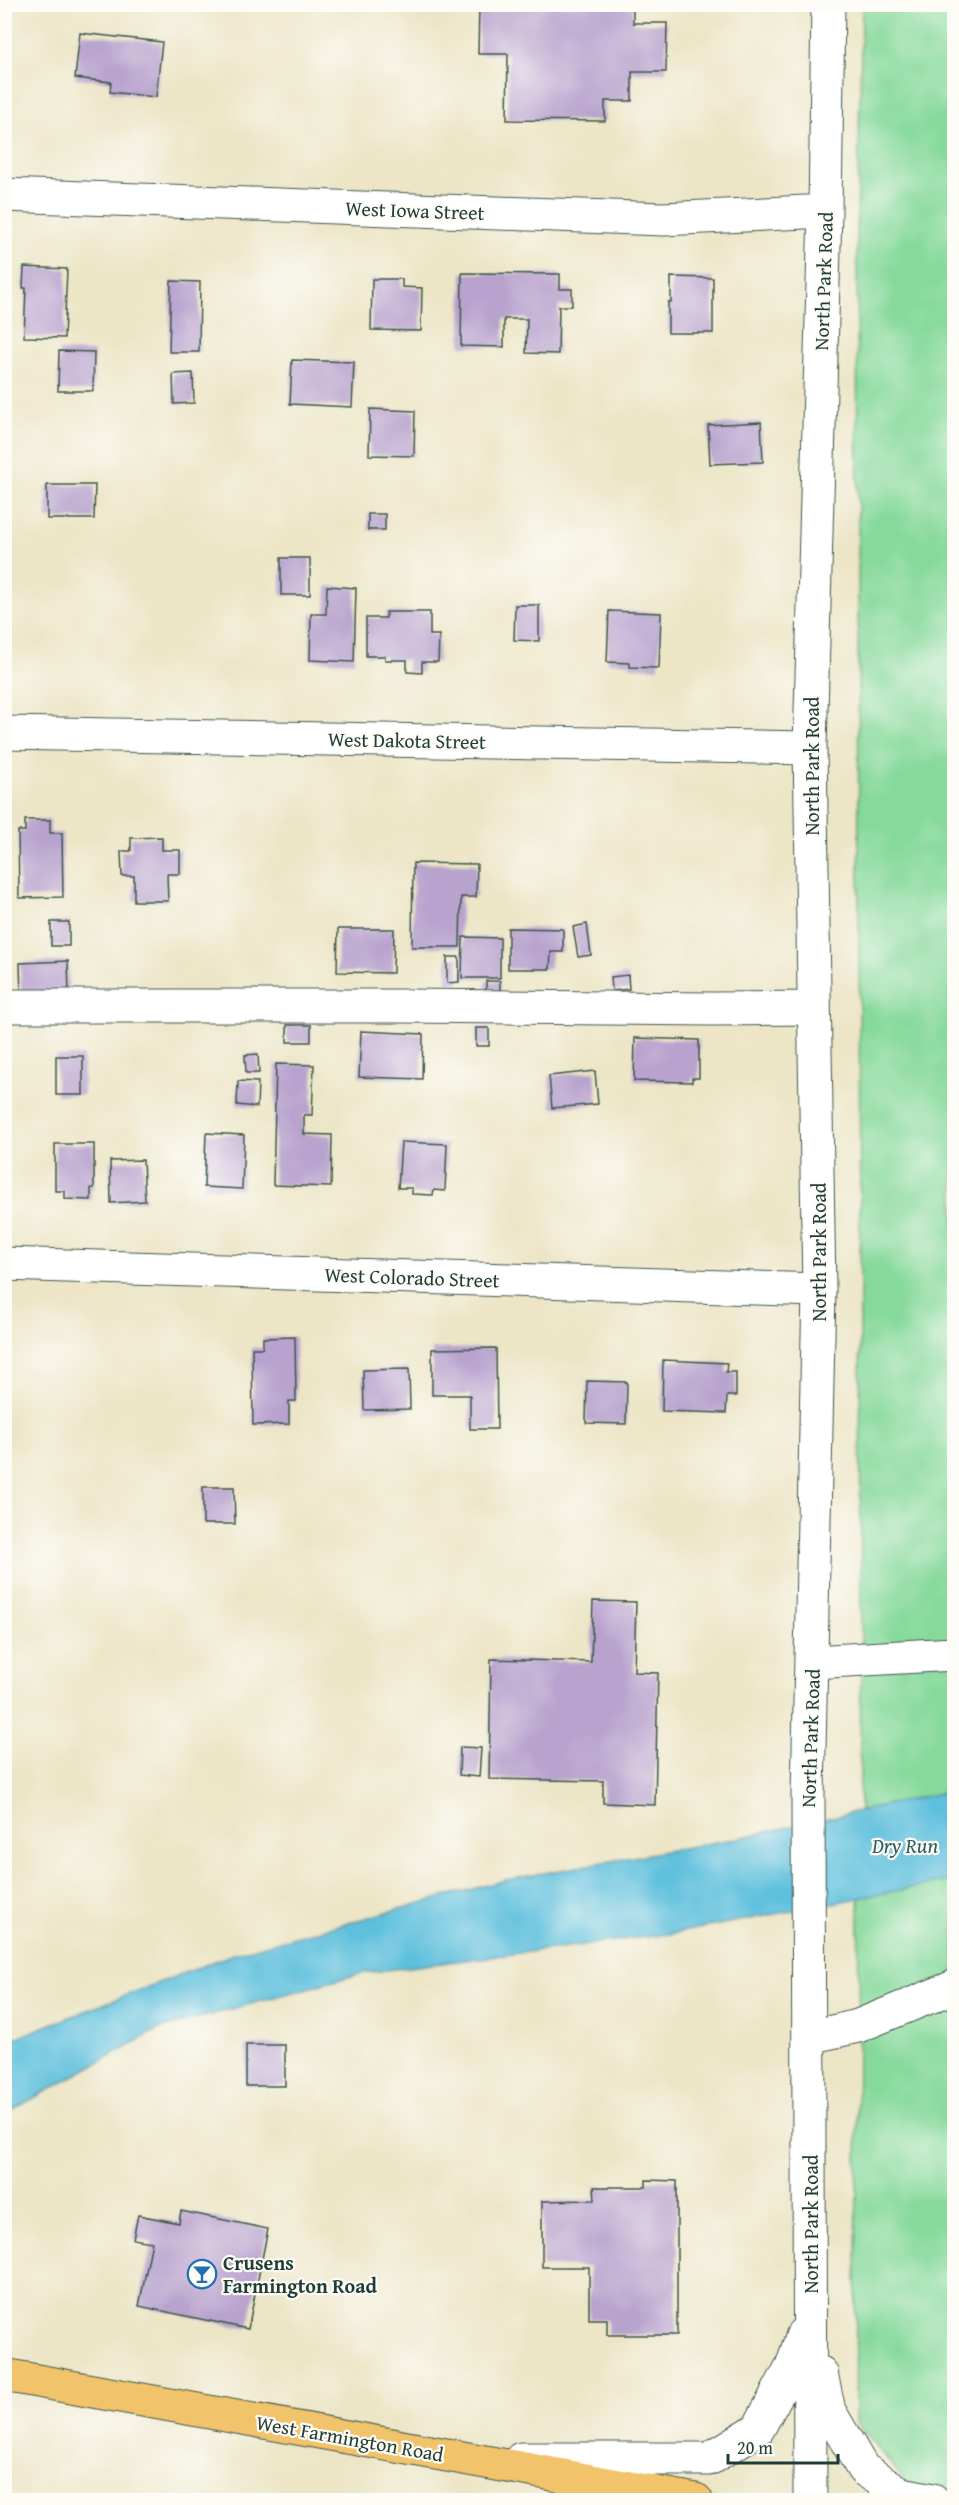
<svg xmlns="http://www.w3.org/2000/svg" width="959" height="2505" font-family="'Gentium Book Plus',serif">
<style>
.green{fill:#86d99b;stroke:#528b68;stroke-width:1.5}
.water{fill:#5fc0dd;stroke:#3f7e88;stroke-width:1.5}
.building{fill:#b8a3ce}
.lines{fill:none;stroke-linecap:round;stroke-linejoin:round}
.minor-casing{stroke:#3e564a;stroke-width:35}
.major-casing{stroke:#3e564a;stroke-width:35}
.minor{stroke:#fff;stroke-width:33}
.major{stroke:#f1c36a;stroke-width:33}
.labels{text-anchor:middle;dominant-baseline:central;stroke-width:4.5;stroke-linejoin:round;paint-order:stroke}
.street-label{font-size:20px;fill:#1f3d34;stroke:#fdfcf7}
.poi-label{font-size:20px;font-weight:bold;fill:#1f3d34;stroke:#fdfcf7;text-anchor:start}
.water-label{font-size:21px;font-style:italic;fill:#2f5e5e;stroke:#fdfcf7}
</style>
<rect width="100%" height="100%" fill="#fdfcf7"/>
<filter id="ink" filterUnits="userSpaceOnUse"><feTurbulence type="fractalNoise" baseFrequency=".0167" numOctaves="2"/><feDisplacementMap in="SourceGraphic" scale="12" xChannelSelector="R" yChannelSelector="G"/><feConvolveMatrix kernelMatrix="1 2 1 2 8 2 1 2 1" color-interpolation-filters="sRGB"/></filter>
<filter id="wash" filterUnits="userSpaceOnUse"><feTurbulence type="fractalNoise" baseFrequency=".008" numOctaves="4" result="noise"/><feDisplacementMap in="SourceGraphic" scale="24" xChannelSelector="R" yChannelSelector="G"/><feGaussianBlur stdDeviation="1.35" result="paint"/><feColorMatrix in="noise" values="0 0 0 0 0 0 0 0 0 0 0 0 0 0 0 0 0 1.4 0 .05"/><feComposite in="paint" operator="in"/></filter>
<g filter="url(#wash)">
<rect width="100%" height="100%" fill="#ece5c6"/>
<!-- green -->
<path class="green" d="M954,4V2497L913,2490L855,2421L861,1638L857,226L862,5Z"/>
<!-- water -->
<path class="water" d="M954,1790V1880L676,1933L363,1973L159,2029L5,2114V2042L236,1953L506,1880L743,1837Z"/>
<g id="blocks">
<!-- building -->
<path class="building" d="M479,5H633V23H667L666,72H632V101H605V121L507,120L508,54H478Z
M80,33L162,42L156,97L110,92L111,82L75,78Z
M24,267L67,269L64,338L24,337L26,288H23Z
M462,273L560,274V289H572V306H559L558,354L526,353L527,319H504V347L461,346Z
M671,277L713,278V333H668V302H671Z
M372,279H402V287L422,288L421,331L371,330Z
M171,281L200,282L199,352H169Z
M59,351L94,352L93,391H58Z
M292,360L354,362L352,407L290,404Z
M193,373L194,403L174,404L173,374Z
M370,409L415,411L414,456L369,455Z
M761,422L763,462L710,464L708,425Z
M47,485H95L94,519H47Z
M368,514H385V530H368Z
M281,558H310V595H281Z
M327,586L356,588L354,662L310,660L311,614H326Z
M515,605H539V641L514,640Z
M609,611L661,613L659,668L630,667V663L607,662Z
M386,612H430V635H439L438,662H422V673L407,672V660H385V656H366V618H386Z
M25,820H50V833H62L63,897L19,898L18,831H25Z
M162,837V850H180V874H167L168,901H134V876H122L121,851H131V838Z
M413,863L477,864L476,897H461L460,947H412Z
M51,922H69V946H51Z
M587,924L591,955L578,957L573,927Z
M508,928L563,929V952H551L550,969H508Z
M338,929H394L393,973L337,972Z
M463,937L500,938V978H462Z
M447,957H459V982L447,983Z
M68,961L69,995L21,997L20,963Z
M628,975L629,989L612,991L611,977Z
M486,981H500V994L486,995Z
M287,1025H311V1042H287Z
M476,1028H489V1046H476Z
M361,1031L423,1034L422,1079L359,1077Z
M635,1038L699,1040V1078H692V1082L634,1081Z
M258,1054L259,1073H246L245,1055Z
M56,1056H83V1095H56Z
M276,1064L314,1065L312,1115H304V1134L332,1135L331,1187L273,1185Z
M595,1071L598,1104L552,1108L549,1076Z
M238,1081L258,1082L257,1107L237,1105Z
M206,1133L244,1135L242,1189L204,1187Z
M401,1142L447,1144L445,1191L434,1190L433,1195L412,1194V1188H398Z
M55,1144H94V1188H91V1200L65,1199V1191H55Z
M143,1160L145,1201L111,1203L110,1161Z
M295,1337L296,1401H289V1424L253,1425L252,1348H263V1338Z
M496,1348L497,1429H470V1395H432V1349Z
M663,1360L727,1363L726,1372H736V1396H727L726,1413L662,1411Z
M409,1369L410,1409L364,1410L363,1370Z
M587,1381L627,1382L626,1424L586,1423Z
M203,1487H234L235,1524H203Z
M593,1601L636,1602L634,1672L658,1673L655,1805L603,1803V1781L489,1779L491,1659L591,1662Z
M460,1747L481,1748L479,1777L459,1775Z
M246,2045H285V2086H246Z
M646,2180L677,2181V2335H607V2319H589V2267H542V2201L595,2200L594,2187H646Z
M181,2211L268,2229L248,2329L139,2306L152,2242L133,2239L138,2215L179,2223Z"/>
</g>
</g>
<g filter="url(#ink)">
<use href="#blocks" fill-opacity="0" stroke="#3e564a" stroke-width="1.5"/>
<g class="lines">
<!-- minor casing -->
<g class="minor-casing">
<path id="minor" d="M4,195L663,219L825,211
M4,733L810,748
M4,1006H401L713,1009L814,1008
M4,1264L819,1290
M812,1662L954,1654
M810,2037L858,2026L954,1987
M821,2373L829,2411L863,2469L902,2494L933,2500
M521,2459H709L758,2429L792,2366L803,2334
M810,2500L808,1795L819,1290L810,748L825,211L828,4"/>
</g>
<!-- major casing -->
<g class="major-casing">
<path id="major" d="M4,2375L696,2500"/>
</g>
<!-- minor -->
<use href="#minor" class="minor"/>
<!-- major -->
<use href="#major" class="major"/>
</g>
</g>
<!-- icons -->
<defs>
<g id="bar-ring" transform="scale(1.5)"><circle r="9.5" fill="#fdfcf7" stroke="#1f6fb2" stroke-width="1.5"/><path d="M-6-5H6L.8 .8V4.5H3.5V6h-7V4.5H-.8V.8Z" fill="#1f6fb2"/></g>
</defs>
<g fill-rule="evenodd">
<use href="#bar-ring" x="202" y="2274"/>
</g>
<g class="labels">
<!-- street labels -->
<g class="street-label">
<text transform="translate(415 210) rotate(2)">West Iowa Street</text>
<text transform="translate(823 281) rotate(-88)">North Park Road</text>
<text transform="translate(407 740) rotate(1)">West Dakota Street</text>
<text transform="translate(811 766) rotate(-90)">North Park Road</text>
<text transform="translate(818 1252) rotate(-90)">North Park Road</text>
<text transform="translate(412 1277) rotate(2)">West Colorado Street</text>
<text transform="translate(810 1738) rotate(-88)">North Park Road</text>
<text transform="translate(810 2224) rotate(-90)">North Park Road</text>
<text transform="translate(350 2438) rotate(10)">West Farmington Road</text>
</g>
<!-- poi labels -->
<g class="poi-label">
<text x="223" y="2262">Crusens<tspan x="223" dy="23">Farmington Road</tspan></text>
</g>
<!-- water labels -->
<g class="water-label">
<text x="905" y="1845">Dry Run</text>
</g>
</g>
<!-- margin -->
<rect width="959" height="2505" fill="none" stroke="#fdfcf7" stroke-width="24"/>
<!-- scale -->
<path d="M728 2454v9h110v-9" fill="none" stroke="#1f3d34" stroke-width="3"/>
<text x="737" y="2454" font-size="18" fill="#1f3d34" stroke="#fdfcf7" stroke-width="4.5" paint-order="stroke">20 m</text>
</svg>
